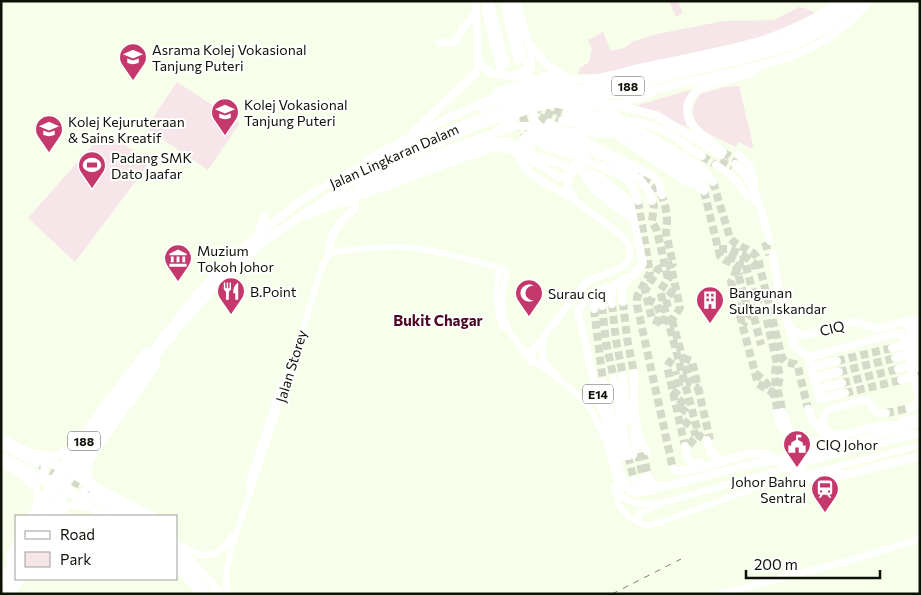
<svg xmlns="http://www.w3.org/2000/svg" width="921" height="595" font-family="Commissioner,sans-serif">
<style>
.green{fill:#f6e6e9}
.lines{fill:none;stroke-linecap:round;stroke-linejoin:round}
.highway-tunnel{stroke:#d4dac7;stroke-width:8;stroke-dasharray:8 4;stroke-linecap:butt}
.secondary{stroke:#fff;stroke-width:6}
.primary{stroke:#fff;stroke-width:7}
.highway{stroke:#fff;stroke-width:8}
.rail{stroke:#797f6f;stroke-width:1;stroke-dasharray:6 6;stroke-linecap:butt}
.labels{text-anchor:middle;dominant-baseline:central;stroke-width:4;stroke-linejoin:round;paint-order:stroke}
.shield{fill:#fff;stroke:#565851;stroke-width:1}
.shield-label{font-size:12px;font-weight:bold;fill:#0d1106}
.poi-label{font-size:14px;fill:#0d1106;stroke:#fff;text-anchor:start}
.street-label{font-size:14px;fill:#0d1106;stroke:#fff}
.neighbourhood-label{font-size:15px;font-weight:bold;fill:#4d0924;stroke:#fff}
</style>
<rect width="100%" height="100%" fill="#f7fee9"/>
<!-- green -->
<path class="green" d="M669,1H678L683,13L676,17Z
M799,7L808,9L815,13L766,36L599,74H578L580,68L589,62L592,49L588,40L603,32L611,51L624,48L634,41L657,34L724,21L774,20Z
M177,82L240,123L208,170L146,128Z
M739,86L753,145L752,149L738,142L736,147C720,139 689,130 693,108C694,103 698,98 700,94L724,87Z
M693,89C683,105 680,110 688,128L657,113L635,106Z
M109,136L112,137L151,161L75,262L28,218L98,139Z"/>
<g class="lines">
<!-- highway-tunnel -->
<path class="highway-tunnel" d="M519,105L525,123L530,131
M536,105L541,110L562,120
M543,105L567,115
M530,109L549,123
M514,111L524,134
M723,152L737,161
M702,156L716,165
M720,161L732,167
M632,173C656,181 666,195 667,221C667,225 666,229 666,233C668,243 671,254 673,264L658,269L645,291L652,319L663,324
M713,182L730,238C743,253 758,246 760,268L782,358L785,362L795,364L798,367L808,409
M704,191L720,256C725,262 732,261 736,267L749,313L743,325
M638,201L650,273L637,297V305L673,469
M652,201L654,206L652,221L657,231L668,279
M765,242L769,255
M719,249H729L743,255L754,296L763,300
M743,255L754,263L756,272
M728,256L739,261L743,274
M737,269L731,282L758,384L772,392
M672,271L680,308L672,320
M672,273L660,291L699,436L707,440
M647,299L657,304L664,326
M623,302L627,338L634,373
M612,304L616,340L623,376
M751,305L761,345
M602,306L606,342L614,379
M668,307L666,300L675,287
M764,308L780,376L777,391
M594,309L603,382
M672,320L690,384L698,388
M683,358L692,361L710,440
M672,359L667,366L685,446
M837,361L892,348
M776,366C772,384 781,394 782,412
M918,368L920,376
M839,372L895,358
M755,373C770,384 777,395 777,413
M842,383L898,369
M845,393L901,380
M673,396L680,387L675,371
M679,405L686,397
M681,413L688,404
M886,413L910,408
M684,426L691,417
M689,445L696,437L694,430
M643,452L648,476
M638,453L643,478
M628,456L634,480
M40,465L94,492"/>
<!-- secondary -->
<path class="secondary" d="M500,268C495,289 494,307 503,327
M813,473L920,445
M248,484L282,382
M614,486C615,492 616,500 620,506C626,515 639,526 650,526L755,488L803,476
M640,523L639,516L641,512L669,501L837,454L915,435
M185,547C204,560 224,557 232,534
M228,594C223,578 228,562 232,547L281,399L322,267L330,253L339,251C361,249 383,246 405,247C439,250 474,261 507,270L502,297L504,319L510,332L525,354L559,379L585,402L591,410L606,442L621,495C635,508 653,503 669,501"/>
<!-- primary -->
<path class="primary" d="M572,172L567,186L569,191L575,197
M544,338C539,360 545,363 559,379
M525,354L533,350L586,282L622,267L627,263L630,256L629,244L622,236L569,196
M531,362L533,350
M719,594L841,563L920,539"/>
<!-- highway -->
<path class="highway" d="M486,1L487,16L500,67
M490,1L493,17L506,64
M504,1L517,60
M510,1L522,58
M517,1L524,30L532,53L528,84
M439,43H450L456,42L463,28L476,13
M532,48L549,67L563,75
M477,54L481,65L491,73L539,80L578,89
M511,76L522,72L531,61
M497,92C526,80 536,86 565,93
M604,94C635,95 667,87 697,80C765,64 822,59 869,1
M584,97L656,115L721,155
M570,100L608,109L639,130L701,167L713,182
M558,104L593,114L601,120L609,130L685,181L697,185L704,191
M482,108L513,98L536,100
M567,115C596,123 630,117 656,127C670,131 689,148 702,156
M562,120L590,127L634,128
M601,120C608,101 637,101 653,92
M549,123L653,176L659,183L662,195
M499,129L511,121L520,111
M542,132C534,132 526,134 522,141C505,167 552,187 569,196
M556,132L632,134L642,138L696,172L701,178L704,190
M412,133L474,75L478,67L476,1
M553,134L538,125L533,118C533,106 534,78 548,75C559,76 570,80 581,80C603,80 624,71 644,67C712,52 784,44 841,1
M636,141L693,176L700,182
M541,144L554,150L587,159
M723,152C709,140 679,123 689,101C691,97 695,92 699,89C713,82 736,78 751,73L757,69
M526,154C532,131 548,141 563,146C570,149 579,151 587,153
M738,155C750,164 754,172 753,187
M366,160L448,118L501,95L515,91H524L551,96
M735,164C757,181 761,215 770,241
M716,165L732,176L746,194L756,200
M586,176L617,199L630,215
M586,178L596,191L624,214L630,216
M359,185C397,167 438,153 479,139C490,135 514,124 526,126C553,130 583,146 607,159C625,169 648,179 652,201
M326,202L488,143L501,141L510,143L531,154L599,177L622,195L630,203L643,263C634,280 617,279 623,302
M304,216L491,148C514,145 539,165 558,177H566C571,172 574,164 580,162C592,162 622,173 630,183C634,188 636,195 638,201
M258,234L265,215
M328,248L334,232L340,223L355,208L353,203L345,201
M773,254L778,286L794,345L800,351L808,357L820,399L845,393
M608,287L588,296L578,309L579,315L594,383L623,481C629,493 635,495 648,491
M612,304C609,290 614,284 626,278
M602,306C600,299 601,294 607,288
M594,309V297L597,292
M909,320L915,323L920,342
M904,321L908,325L918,368
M790,329L799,334L806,335L838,325L857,322L877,329L913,319L920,321
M892,348L906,344
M808,357L894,334H900L905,338L919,399L917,405L910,408
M895,358L909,354
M811,367L837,361
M898,369L912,365
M634,373C634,401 631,427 647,451
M623,376L624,394L630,421
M814,378L839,372
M614,379L628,456
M901,380L914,376
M603,382L623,457
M817,389L842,383
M808,409L814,423L825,434
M782,412L790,433
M777,413C778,417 779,421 781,425C791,445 826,442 844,441
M886,413H878L867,401L862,400L828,410C823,416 819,430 829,433C843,438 866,428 880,426C893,425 907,425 920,424
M902,422L920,417
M633,432L636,444L633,455
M1,438L153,516
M707,440L711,453L718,457
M1,445L36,463
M685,446C688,458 687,466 701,462
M39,454L57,456L71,449
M1,456L31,471
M783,458C805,473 812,479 839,472
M1,464L38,480H56
M673,469C683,477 736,455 751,453C778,450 791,479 820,481L920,456
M72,476L82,470L157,364
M648,476L653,485L662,487
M25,478C35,486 40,489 37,503
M33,478L39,477L44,472L45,464L39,459
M643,478L647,485L651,487
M634,480L638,488L651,490L760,462L776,461L822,451L885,433L900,432L920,435
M64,481C73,500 90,508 109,516
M94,492L139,516
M90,497L128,516
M83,503C81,494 83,488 92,485L87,473L89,462
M59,515C66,505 74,503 86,507
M32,516C65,457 104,404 146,352
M38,516L72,459L104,414L189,304L209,281L257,236L304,198L350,172L474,120L510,108L575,91L777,44C805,34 829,20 852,1
M48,516L80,462L143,374L176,330L215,287L264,241L351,182L389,163L477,126L511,114L576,98L745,59L796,45L829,27L862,1
M55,516L62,503L63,492
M176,544L221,594
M176,554L208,594
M9,558L16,545
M176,566L201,594
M1,584L16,555
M6,594L16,573
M12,594L20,579"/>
<!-- rail -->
<path class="rail" d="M612,594L681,559"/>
</g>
<!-- icons -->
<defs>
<g id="university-pin" transform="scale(1.4375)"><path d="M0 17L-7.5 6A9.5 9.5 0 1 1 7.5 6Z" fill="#c4386b" stroke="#fff"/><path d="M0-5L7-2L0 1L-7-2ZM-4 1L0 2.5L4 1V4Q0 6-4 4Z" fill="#fff"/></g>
<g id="stadium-pin" transform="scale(1.4375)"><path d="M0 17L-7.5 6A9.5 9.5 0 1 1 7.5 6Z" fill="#c4386b" stroke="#fff"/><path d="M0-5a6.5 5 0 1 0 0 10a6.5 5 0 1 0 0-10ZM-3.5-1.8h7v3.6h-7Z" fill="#fff"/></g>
<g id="museum-pin" transform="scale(1.4375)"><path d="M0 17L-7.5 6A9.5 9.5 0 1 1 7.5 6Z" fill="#c4386b" stroke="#fff"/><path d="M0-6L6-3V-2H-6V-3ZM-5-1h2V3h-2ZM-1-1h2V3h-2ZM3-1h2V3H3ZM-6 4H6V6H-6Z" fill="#fff"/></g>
<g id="restaurant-pin" transform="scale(1.4375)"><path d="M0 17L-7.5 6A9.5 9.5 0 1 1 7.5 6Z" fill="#c4386b" stroke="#fff"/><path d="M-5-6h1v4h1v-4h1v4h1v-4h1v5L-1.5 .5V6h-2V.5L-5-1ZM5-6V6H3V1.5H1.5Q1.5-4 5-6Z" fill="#fff"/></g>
<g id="mosque-pin" transform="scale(1.4375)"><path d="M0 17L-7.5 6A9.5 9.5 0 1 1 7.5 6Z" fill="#c4386b" stroke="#fff"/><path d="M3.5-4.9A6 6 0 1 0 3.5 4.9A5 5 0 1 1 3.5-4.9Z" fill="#fff"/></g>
<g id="building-pin" transform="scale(1.4375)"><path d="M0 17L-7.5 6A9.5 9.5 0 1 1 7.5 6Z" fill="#c4386b" stroke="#fff"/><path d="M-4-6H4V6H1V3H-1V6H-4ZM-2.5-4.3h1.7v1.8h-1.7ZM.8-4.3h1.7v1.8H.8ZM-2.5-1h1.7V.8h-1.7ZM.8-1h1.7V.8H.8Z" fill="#fff"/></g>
<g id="civic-pin" transform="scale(1.4375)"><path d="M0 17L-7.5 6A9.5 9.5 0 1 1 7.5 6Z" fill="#c4386b" stroke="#fff"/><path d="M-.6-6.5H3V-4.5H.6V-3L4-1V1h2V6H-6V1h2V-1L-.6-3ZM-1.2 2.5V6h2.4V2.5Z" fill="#fff"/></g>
<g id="station-pin" transform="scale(1.4375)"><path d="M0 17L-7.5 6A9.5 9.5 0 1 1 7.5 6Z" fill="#c4386b" stroke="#fff"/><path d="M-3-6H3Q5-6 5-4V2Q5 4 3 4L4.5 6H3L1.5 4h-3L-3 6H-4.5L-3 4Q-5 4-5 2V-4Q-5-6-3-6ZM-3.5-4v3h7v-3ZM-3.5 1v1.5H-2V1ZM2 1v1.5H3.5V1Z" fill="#fff"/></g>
</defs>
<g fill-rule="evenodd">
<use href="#university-pin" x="133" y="57"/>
<use href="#university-pin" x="225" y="112"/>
<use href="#university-pin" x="49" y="129"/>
<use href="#stadium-pin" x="92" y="165"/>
<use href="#museum-pin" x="178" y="258"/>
<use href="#restaurant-pin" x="231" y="291"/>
<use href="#mosque-pin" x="529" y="293"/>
<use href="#building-pin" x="710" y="300"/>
<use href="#civic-pin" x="797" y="444"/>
<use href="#station-pin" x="825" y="489"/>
</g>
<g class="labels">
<!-- shield labels -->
<g class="shield">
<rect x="612" y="76.5" width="32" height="19" rx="4"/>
<rect x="583" y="384.5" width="30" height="19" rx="4"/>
<rect x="68" y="431.5" width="32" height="19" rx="4"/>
</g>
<g class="shield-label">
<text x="628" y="86">188</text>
<text x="598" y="394">E14</text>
<text x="84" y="441">188</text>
</g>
<!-- poi labels -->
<g class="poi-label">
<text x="152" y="49">Asrama Kolej Vokasional<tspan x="152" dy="16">Tanjung Puteri</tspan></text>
<text x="244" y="104">Kolej Vokasional<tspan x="244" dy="16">Tanjung Puteri</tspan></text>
<text x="68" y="121">Kolej Kejuruteraan<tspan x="68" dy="16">&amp; Sains Kreatif</tspan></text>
<text x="111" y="157">Padang SMK<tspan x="111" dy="16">Dato Jaafar</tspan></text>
<text x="197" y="250">Muzium<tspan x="197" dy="16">Tokoh Johor</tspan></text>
<text x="250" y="291">B.Point</text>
<text x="729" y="292">Bangunan<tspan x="729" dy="16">Sultan Iskandar</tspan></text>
<text x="548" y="293">Surau ciq</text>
<text x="816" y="444">CIQ Johor</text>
<text x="806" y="481" text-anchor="end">Johor Bahru<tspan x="806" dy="16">Sentral</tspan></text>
</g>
<!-- street labels -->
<g class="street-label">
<text transform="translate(394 156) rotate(-24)">Jalan Lingkaran Dalam</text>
<text transform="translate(832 328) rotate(-14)">CIQ</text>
<text transform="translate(291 366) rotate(-73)">Jalan Storey</text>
</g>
<!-- neighbourhood labels -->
<g class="neighbourhood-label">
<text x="438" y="320">Bukit Chagar</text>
</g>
</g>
<!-- border -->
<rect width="921" height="595" fill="none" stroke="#0d1106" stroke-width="5"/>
<!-- legend -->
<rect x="15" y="515" width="162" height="65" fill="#ffffff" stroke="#9ea09b"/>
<rect x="25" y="531" width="25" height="8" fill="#ffffff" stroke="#9ea09b"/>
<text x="60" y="540" font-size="15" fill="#0d1106">Road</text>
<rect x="25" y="552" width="25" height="15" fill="#f6e6e9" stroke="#9ea09b"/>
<text x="60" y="565" font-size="15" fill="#0d1106">Park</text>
<!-- scale -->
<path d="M746 570v8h134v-8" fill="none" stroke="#0d1106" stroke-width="2.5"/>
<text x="754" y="570" font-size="15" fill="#0d1106" stroke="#ffffff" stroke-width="4" paint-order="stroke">200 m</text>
</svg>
